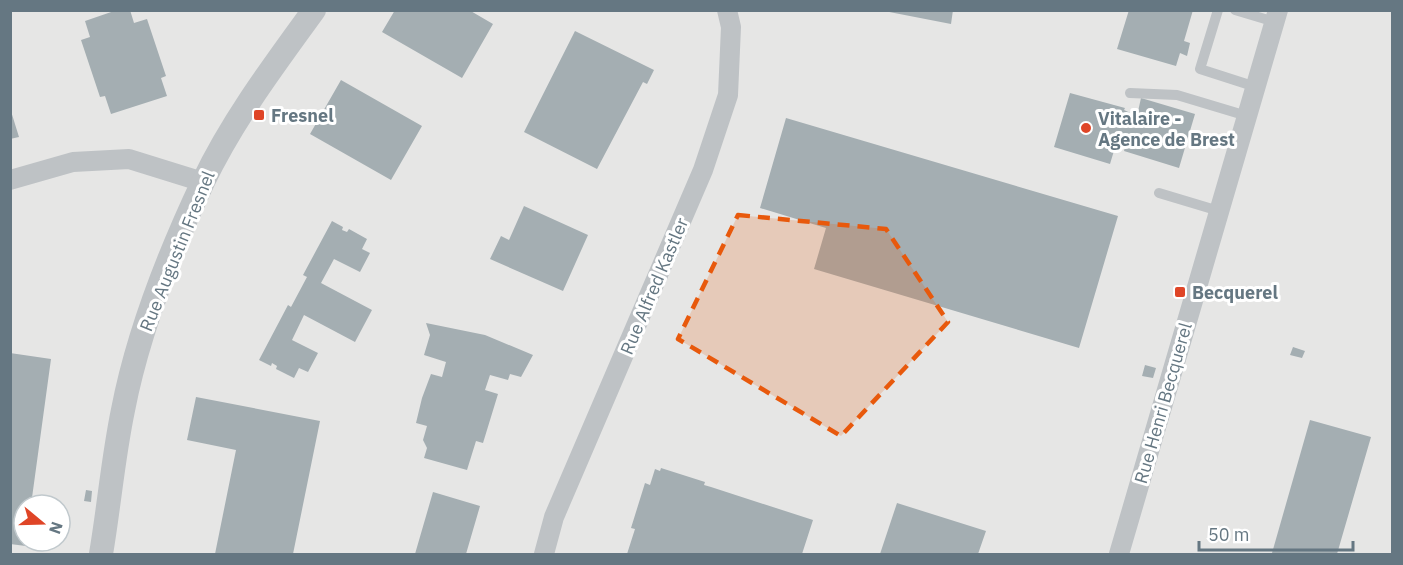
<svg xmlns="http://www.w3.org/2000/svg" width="1403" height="565" font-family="'IBM Plex Sans',sans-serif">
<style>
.built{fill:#e6e6e5;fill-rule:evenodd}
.building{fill:#a4aeb2}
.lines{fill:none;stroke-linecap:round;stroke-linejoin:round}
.service{stroke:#bec2c5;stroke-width:10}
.minor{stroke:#bec2c5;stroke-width:20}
.tertiary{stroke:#bec2c5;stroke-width:24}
.marked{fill:#e8590c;fill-opacity:0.2;stroke:#e8590c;stroke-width:4.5;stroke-dasharray:12 8;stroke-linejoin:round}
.poi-dot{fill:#df4527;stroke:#fff;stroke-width:2}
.labels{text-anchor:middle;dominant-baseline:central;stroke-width:6;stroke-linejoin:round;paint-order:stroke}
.poi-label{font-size:18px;font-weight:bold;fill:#657782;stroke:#fff;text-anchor:start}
.street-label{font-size:18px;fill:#657782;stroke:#fff}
</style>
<rect width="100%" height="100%" fill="#f5f5f1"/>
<!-- built -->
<path class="built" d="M10,11H1392V554H11ZM24,505H60V541H24Z"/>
<!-- building -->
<path class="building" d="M117,10H130L134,23L147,19L166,76L161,78L167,96L111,114L105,96L100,97L81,40L90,37L85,21Z
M395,10H469L493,24L462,78L382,32Z
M879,10H953L951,24Z
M1129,10H1193L1184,41L1190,43L1187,56L1180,53L1176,66L1117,49Z
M575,31L654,70L647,84L643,82L597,169L524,132Z
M341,80L422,126L391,180L310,134Z
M1070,93L1125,108L1124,110L1137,116L1141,98L1195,114L1179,168L1124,151L1125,147L1116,144L1110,164L1054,147Z
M10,108L19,137L10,139Z
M786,118L1118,216L1079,348L814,269L826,228L760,208Z
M524,206L588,235L563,291L490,259L501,236L509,240Z
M332,221L343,227L342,230L347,232L349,229L367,239L362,249L370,253L360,272L334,259L321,283L372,310L355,342L304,315L292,340L318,353L308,372L299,368L294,378L276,369L277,366L272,363L271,366L259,360L288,305L291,307L307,277L303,275Z
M426,323L485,335L533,355L521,377L510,374L508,380L490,375L485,390L498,394L483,443L476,441L467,470L424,458L427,448L423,440L427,426L416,423L422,398L431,374L442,377L446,362L424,355L430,335Z
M1293,347L1305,351L1302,358L1290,355Z
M10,353L51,359L31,505H24L26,546L10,544Z
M1145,365L1156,368L1153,378L1142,376Z
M196,397L320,421L293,554H215L236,450L187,440Z
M1310,420L1371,437L1337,554H1277L1272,553Z
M661,468L705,482L704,485L711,487L813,520L802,554H627L635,529L631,528L645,483L650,485L655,469L660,471Z
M86,490L92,491L91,502L84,501Z
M433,492L480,506L466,554H415Z
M897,503L986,531L978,554H880Z"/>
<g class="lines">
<!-- service -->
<path class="service" d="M1218,10L1200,69L1256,87
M1235,10L1275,22
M1130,93L1177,95L1247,116
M1159,193L1219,211"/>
<!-- minor -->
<path class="minor" d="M10,180L73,162L129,159L203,182
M544,554L554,517L703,170L728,95L731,27L727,10
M1119,554L1278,10"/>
<!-- tertiary -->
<path class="tertiary" d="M101,554C109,507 113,458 123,410C138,332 169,254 203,182C232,121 274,65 314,10"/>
</g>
<!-- marked area -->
<path class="marked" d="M738,215L886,229L948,322L841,436L678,339Z"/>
<!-- markers -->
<g class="poi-dot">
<rect x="253" y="109" width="12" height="12" rx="3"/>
<circle cx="1086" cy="128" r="6"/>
<rect x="1174" y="286" width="12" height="12" rx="3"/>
</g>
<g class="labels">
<!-- poi labels -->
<g class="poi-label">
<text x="271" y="115">Fresnel</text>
<text x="1098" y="118">Vitalaire -<tspan x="1098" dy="21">Agence de Brest</tspan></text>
<text x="1192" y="292">Becquerel</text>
</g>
<!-- street labels -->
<g class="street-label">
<text transform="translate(177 251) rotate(-68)">Rue Augustin Fresnel</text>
<text transform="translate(654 286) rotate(-67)">Rue Alfred Kastler</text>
<text transform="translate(1163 403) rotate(-74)">Rue Henri Becquerel</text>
</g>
</g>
<!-- border -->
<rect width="1403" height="565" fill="none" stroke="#657782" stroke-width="24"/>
<!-- north arrow -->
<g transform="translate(42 523) rotate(109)"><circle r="28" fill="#ffffff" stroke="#c1c9cd" stroke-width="1.5"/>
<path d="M0-4.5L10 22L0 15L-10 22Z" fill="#df4527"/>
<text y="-9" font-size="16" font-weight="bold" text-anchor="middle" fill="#657782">N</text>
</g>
<!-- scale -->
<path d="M1199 541v9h154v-9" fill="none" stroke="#657782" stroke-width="3"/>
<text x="1208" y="541" font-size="18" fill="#657782" stroke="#ffffff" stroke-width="4.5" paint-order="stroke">50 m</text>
</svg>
